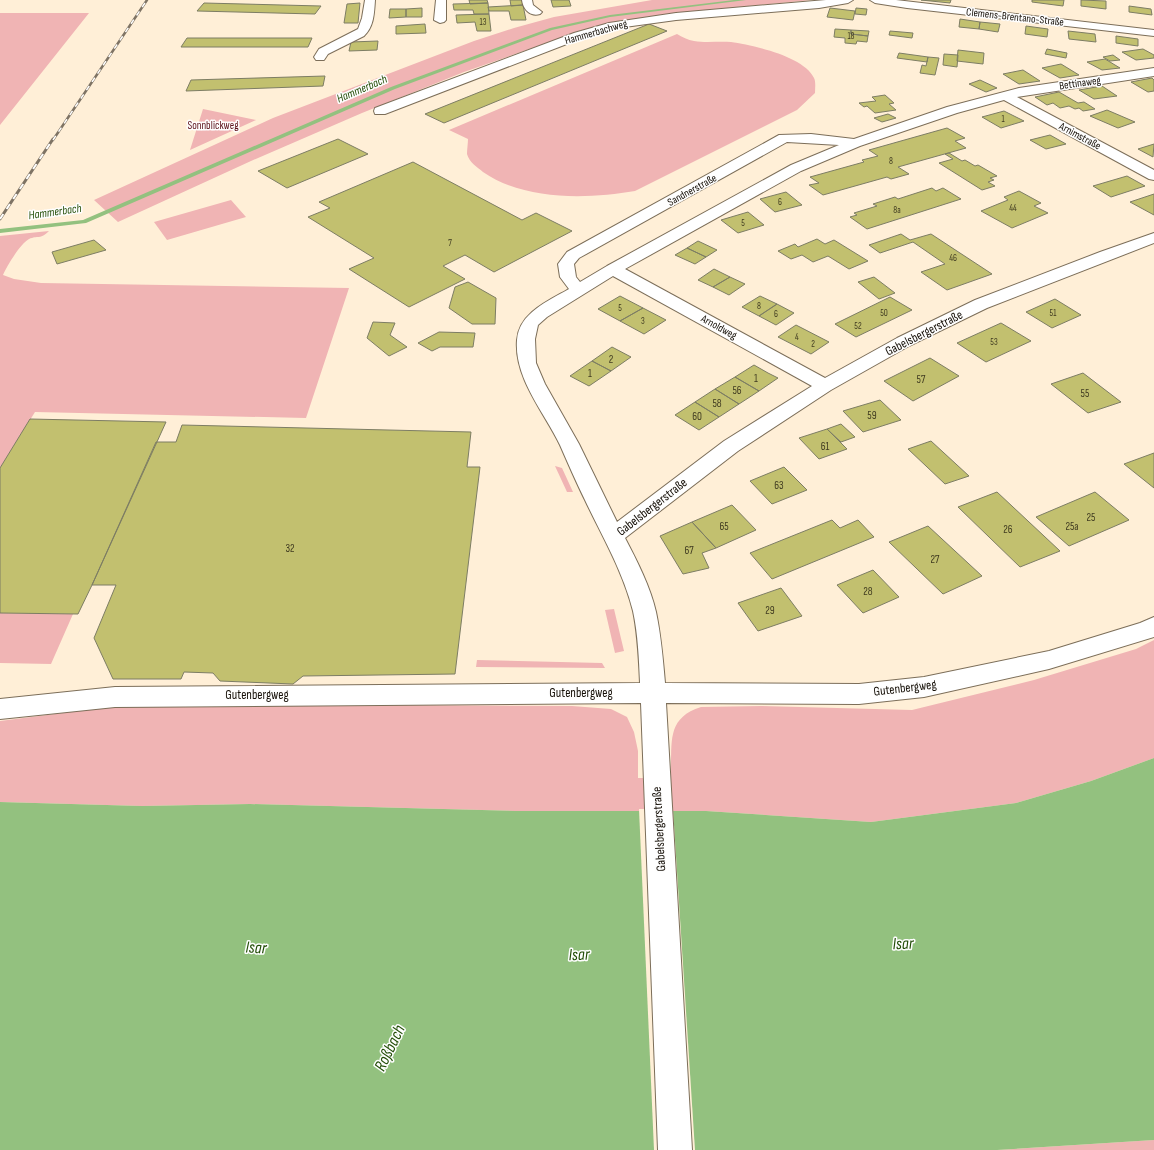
<svg xmlns="http://www.w3.org/2000/svg" width="1154" height="1150" font-family="'Sofia Sans Condensed',sans-serif">
<style>
.green{fill:#f0b4b4}
.water{fill:#93c17f}
.pier{fill:#ffefd7}
.lines{fill:none;stroke-linecap:round;stroke-linejoin:round}
.stream{fill:#93c17f;fill-rule:evenodd}
.building{fill:#c2c06f;stroke:#7d7d64}
.minor-casing{stroke:#7c6e59;stroke-width:2}
.minor{fill:#fff;fill-rule:evenodd}
.rail-far1-casing{stroke:#7e7364;stroke-width:2.5}
.rail-casing{stroke:#7e7364;stroke-width:3}
.rail-far1{stroke:#fefefe;stroke-width:1.5;stroke-dasharray:5;stroke-linecap:butt}
.rail{stroke:#fefefe;stroke-width:2;stroke-dasharray:6;stroke-linecap:butt}
.labels{text-anchor:middle;dominant-baseline:central;stroke-width:3;stroke-linejoin:round;paint-order:stroke}
.far-number-label{font-size:9px;fill:#403b21}
.far-street-label{font-size:11px;fill:#150f07;stroke:#fefefe}
.far-park-label{font-size:11px;fill:#5d121b;stroke:#fefefe}
.number-label{font-size:11px;fill:#403b21}
.far-water-label{font-size:12px;font-style:italic;fill:#234e08;stroke:#fefefe}
.street-label{font-size:13px;fill:#150f07;stroke:#fefefe}
.near-water-label{font-size:17px;font-style:italic;fill:#234e08;stroke:#fefefe}
</style>
<rect width="100%" height="100%" fill="#ffefd7"/>
<!-- green -->
<path class="green" d="M652,0H812L666,14L613,22L567,36L464,72L362,113L251,161L118,222L94,200L273,118L474,41L514,28L554,17Z
M0,13H89L0,125Z
M677,34C682,37 688,40 694,41C706,43 719,41 731,42C752,45 804,56 814,78C816,82 815,88 815,93L797,110L635,191C588,199 524,201 483,172C477,167 469,162 467,154C467,149 468,143 468,139L449,130Z
M203,109L256,120L190,150Z
M231,200L246,217L167,240L154,222Z
M49,231C40,240 38,235 29,239C20,244 7,266 3,275L14,279L41,283L349,288L306,418L35,412L0,468V236Z
M555,466L562,468L573,492H567Z
M614,609L624,651L615,653L605,610Z
M0,613L73,614L51,664L0,663Z
M1154,640V758L1091,781L1016,803L871,822L706,811H515L250,804L142,806L0,802V721L102,708L193,704L572,706L611,709L627,717L634,732L638,751V778H670C674,747 663,719 701,707L761,706L912,710L1034,680L1136,649Z
M477,660L602,663L605,668L476,667Z
M1154,1140V1150H998Z"/>
<!-- water -->
<path class="water" d="M1154,758V1140L997,1150H0V802L142,806L250,804L515,811H706L871,822L1016,803L1091,781Z"/>
<!-- pier -->
<path class="pier" d="M639,809H673L695,1150H654Z"/>
<g class="lines">
<!-- stream -->
<path class="stream" d="M734,0H746L610,17L552,30L395,89L86,223L0,233V229L83,220L391,87L550,28L610,15Z"/>
</g>
<!-- building -->
<path class="building" d="M469,0H487L488,3L470,4Z
M510,0H522L523,5L511,6Z
M551,0H569L571,6L553,7Z
M921,0H951L950,3Z
M1032,0H1064L1063,6L1032,2Z
M1081,0L1106,1V9L1081,6Z
M204,3L321,6L315,14L197,11Z
M360,3L358,23H344L347,4Z
M488,3L489,14H474L473,10H454L453,4Z
M523,5L526,20H511L509,11H489L488,7Z
M1129,6L1151,9L1152,15L1129,12Z
M422,8V17H406V9Z
M830,8L855,11L853,20L827,17Z
M856,8L867,9L866,15L855,14Z
M390,9H406V17L389,18Z
M489,14L491,31H477L475,22L457,23L456,15Z
M960,19L980,22L979,29L959,27Z
M980,22L1000,24L998,32L979,29Z
M425,24L426,33L396,34V26Z
M649,24L667,31L444,123L425,114Z
M1026,26L1048,29L1047,37L1025,34Z
M835,29L851,30V34L868,36L867,42L857,41L856,44L845,43V38L834,37Z
M851,30L869,31L868,36L851,34Z
M890,31L913,33L912,38L889,35Z
M1068,31L1095,34L1096,42L1069,39Z
M1116,36L1138,39V46L1116,43Z
M187,38H312L308,47H181Z
M378,41L377,50L349,51L351,42Z
M1047,49L1067,53L1066,58L1045,54Z
M1143,49L1154,55V58L1136,60L1122,52Z
M958,50L984,53L983,64L957,61Z
M899,53L928,57L927,62L897,58Z
M944,54L958,55L957,67L943,65Z
M1113,55L1120,60L1110,61L1103,57Z
M928,57L939,58L935,75L920,73L922,65L926,66Z
M1105,59L1120,68L1102,70L1087,62Z
M1061,64L1079,75L1060,78L1042,68Z
M1023,70L1040,81L1019,84L1003,74Z
M325,76L323,86L186,91L191,80Z
M1152,78L1154,80V91L1148,92L1131,82Z
M980,80L997,88L986,92L969,84Z
M1102,86L1117,96L1094,99L1079,90Z
M1059,92L1078,103L1084,102L1095,109L1083,111L1079,108L1075,109L1069,106L1060,108L1053,103L1047,105L1035,97Z
M885,95L894,103L889,104L896,110L875,113L867,106L864,107L859,103L876,101L872,97Z
M1107,110L1135,122L1118,128L1090,116Z
M1004,111L1024,121L1001,128L982,117Z
M888,114L896,118L882,122L874,118Z
M947,128L965,138L955,141L966,148L898,167L909,174L891,179L887,177L823,195L809,185L819,183L810,177L864,162L862,160L878,156L869,150Z
M1050,135L1066,144L1046,149L1030,140Z
M338,139L368,154L287,188L258,171Z
M1154,144L1153,157L1138,149Z
M949,153L962,161L965,160L975,166L978,165L997,176L990,178L994,180L988,182L995,186L982,190L939,163L953,159L945,154Z
M413,162L522,220L536,213L572,231L494,272L465,255L443,266L465,279L409,307L349,269L374,258L308,217L330,208L319,202Z
M1127,176L1145,186L1111,197L1093,186Z
M932,188L936,191L943,188L961,199L867,229L850,217L857,215L854,213L877,206L873,204L895,197L898,199Z
M1019,191L1041,203L1034,206L1048,213L1012,228L981,211L1008,200L1004,197Z
M786,192L802,205L775,212L760,199Z
M1154,194V215L1130,202Z
M748,212L764,225L738,233L721,220Z
M901,234L910,240L931,234L992,274L947,290L921,272L945,264L913,242L880,253L869,245Z
M817,239L825,244L834,240L868,261L849,269L828,256L813,262L802,255L791,259L778,251L795,244L798,247Z
M94,240L106,250L57,264L52,252Z
M698,241L717,250L706,257L687,248Z
M687,248L706,257L695,264L675,255Z
M714,269L730,277L713,287L698,280Z
M730,277L745,284L729,295L713,287Z
M874,277L895,293L879,299L858,282Z
M468,282L496,298L495,324H472L449,308L455,287Z
M620,296L643,308L620,321L598,309Z
M760,296L777,304L759,316L742,307Z
M890,297L912,310L856,337L835,324Z
M1055,299L1081,315L1052,328L1026,312Z
M777,304L794,313L776,325L759,316Z
M643,308L666,320L644,334L620,321Z
M373,322L395,323L390,335L407,347L389,356L367,338Z
M1001,323L1031,341L986,362L957,343Z
M796,325L829,342L811,354L778,337Z
M439,332L475,333L473,347H440L432,351L418,343Z
M612,347L631,357L611,371L592,361Z
M930,358L959,376L913,401L884,381Z
M592,361L611,371L589,386L570,376Z
M754,365L768,373L778,378L759,391L735,377Z
M1083,373L1121,402L1088,413L1051,384Z
M735,377L759,391L739,404L715,389Z
M715,389L739,404L719,417L695,402Z
M880,400L901,420L863,432L843,411Z
M695,402L719,417L699,430L675,415Z
M30,419L166,422L92,585L78,614L0,613V468Z
M841,424L855,437L841,442L827,429Z
M182,425L471,432L467,467H480L455,674L303,676L293,684L220,681L213,673L184,672L181,679H113L94,638L116,585H92L156,442H176Z
M827,429L847,449L819,459L799,438Z
M931,441L969,476L945,484L908,449Z
M1154,453V488L1124,464Z
M784,467L807,490L772,504L750,481Z
M997,492L1060,551L1020,567L958,507Z
M1095,492L1129,520L1069,546L1036,517Z
M732,505L756,530L716,548L692,522Z
M832,520L840,528L858,520L874,537L772,579L750,553Z
M692,522L716,548L702,553L709,568L683,574L660,536Z
M928,526L982,576L943,594L889,542Z
M873,570L899,597L863,613L837,585Z
M781,588L802,616L758,631L738,603Z"/>
<g class="lines">
<!-- minor casing -->
<g class="minor-casing">
<path id="minor" d="M365,0H375C374,14 374,26 364,36L328,54L324,60H316L314,57L319,49L358,29L362,18Z
M436,0H446V20L444,22L440,23L434,20Z
M522,0H532L533,5L542,12L540,14C530,17 523,9 522,0Z
M826,0H853L848,3L819,8L676,20L610,29L572,42L385,114H375L374,111L375,108L574,33L609,23L676,13Z
M870,0H896L1154,30V36L907,8L875,3Z
M1154,68V76L1017,97L1154,170V180L1149,179L1004,100L957,113L860,146L801,171L625,269L825,378L897,338L975,300L1100,252L1154,233V243L987,308L909,346L831,390L738,451L625,538C637,561 650,586 656,612C661,636 663,659 665,683L859,684L924,677L1049,651L1140,623L1154,617V637L1049,669L924,697L859,704L666,703L692,1150H658L641,703L115,707L0,719V699L115,687L640,683C639,659 638,634 633,611C623,571 602,536 585,500C576,482 568,463 560,445C544,412 514,378 517,340C519,313 548,301 569,289L560,277L558,264L567,252L779,135L811,134L854,139L947,107L1019,88ZM787,142L839,145L791,165L607,266L580,282L576,277L574,264L579,258ZM613,276L812,386L724,441L617,522L579,444L545,384L536,363L535,339L538,325L547,317Z"/>
</g>
<!-- minor -->
<use href="#minor" class="minor"/>
<!-- rail-far1 casing -->
<g class="rail-far1-casing">
<path id="rail-far1" d="M53,140L147,0"/>
</g>
<!-- rail casing -->
<g class="rail-casing">
<path id="rail" d="M0,219L53,139"/>
</g>
<!-- rail-far1 -->
<use href="#rail-far1" class="rail-far1"/>
<!-- rail -->
<use href="#rail" class="rail"/>
</g>
<g class="labels">
<!-- far-number labels -->
<g class="far-number-label">
<text x="483" y="22">13</text>
<text x="851" y="36">18</text>
<text x="1003" y="119">1</text>
<text x="891" y="161">8</text>
<text x="780" y="202">6</text>
<text x="1013" y="208">44</text>
<text x="897" y="210">8a</text>
<text x="743" y="223">5</text>
<text x="450" y="243">7</text>
<text x="953" y="258">46</text>
<text x="759" y="306">8</text>
<text x="620" y="308">5</text>
<text x="884" y="313">50</text>
<text x="1053" y="313">51</text>
<text x="776" y="314">6</text>
<text x="643" y="321">3</text>
<text x="858" y="326">52</text>
<text x="797" y="337">4</text>
<text x="994" y="342">53</text>
<text x="813" y="344">2</text>
</g>
<!-- far-street labels -->
<g class="far-street-label">
<text transform="translate(1015 17) rotate(6)">Clemens-Brentano-Straße</text>
<text transform="translate(596 32) rotate(-16)">Hammerbachweg</text>
<text transform="translate(1080 83) rotate(-8)">Bettinaweg</text>
<text transform="translate(1080 136) rotate(28)">Arnimstraße</text>
<text transform="translate(692 190) rotate(-29)">Sandnerstraße</text>
<text transform="translate(719 327) rotate(29)">Arnoldweg</text>
</g>
<!-- far-park labels -->
<g class="far-park-label">
<text x="213" y="125">Sonnblickweg</text>
</g>
<!-- number labels -->
<g class="number-label">
<text x="611" y="359">2</text>
<text x="590" y="373">1</text>
<text x="756" y="378">1</text>
<text x="921" y="379">57</text>
<text x="737" y="390">56</text>
<text x="1085" y="393">55</text>
<text x="717" y="403">58</text>
<text x="872" y="415">59</text>
<text x="697" y="416">60</text>
<text x="825" y="446">61</text>
<text x="779" y="485">63</text>
<text x="1091" y="517">25</text>
<text x="724" y="526">65</text>
<text x="1072" y="526">25a</text>
<text x="1008" y="529">26</text>
<text x="290" y="548">32</text>
<text x="689" y="550">67</text>
<text x="935" y="559">27</text>
<text x="868" y="591">28</text>
<text x="770" y="610">29</text>
</g>
<!-- far-water labels -->
<g class="far-water-label">
<text transform="translate(362 89) rotate(-23)">Hammerbach</text>
<text transform="translate(55 212) rotate(-8)">Hammerbach</text>
</g>
<!-- street labels -->
<g class="street-label">
<text transform="translate(924 333) rotate(-27)">Gabelsbergerstraße</text>
<text transform="translate(652 507) rotate(-38)">Gabelsbergerstraße</text>
<text transform="translate(905 688) rotate(-7)">Gutenbergweg</text>
<text x="581" y="693">Gutenbergweg</text>
<text x="257" y="695">Gutenbergweg</text>
<text transform="translate(659 829) rotate(-93)">Gabelsbergerstraße</text>
</g>
<!-- near-water labels -->
<g class="near-water-label">
<text transform="translate(903 944) rotate(-2)">Isar</text>
<text transform="translate(256 948) rotate(3)">Isar</text>
<text transform="translate(579 955) rotate(-2)">Isar</text>
<text transform="translate(390 1048) rotate(-64)">Roßbach</text>
</g>
</g>
</svg>
